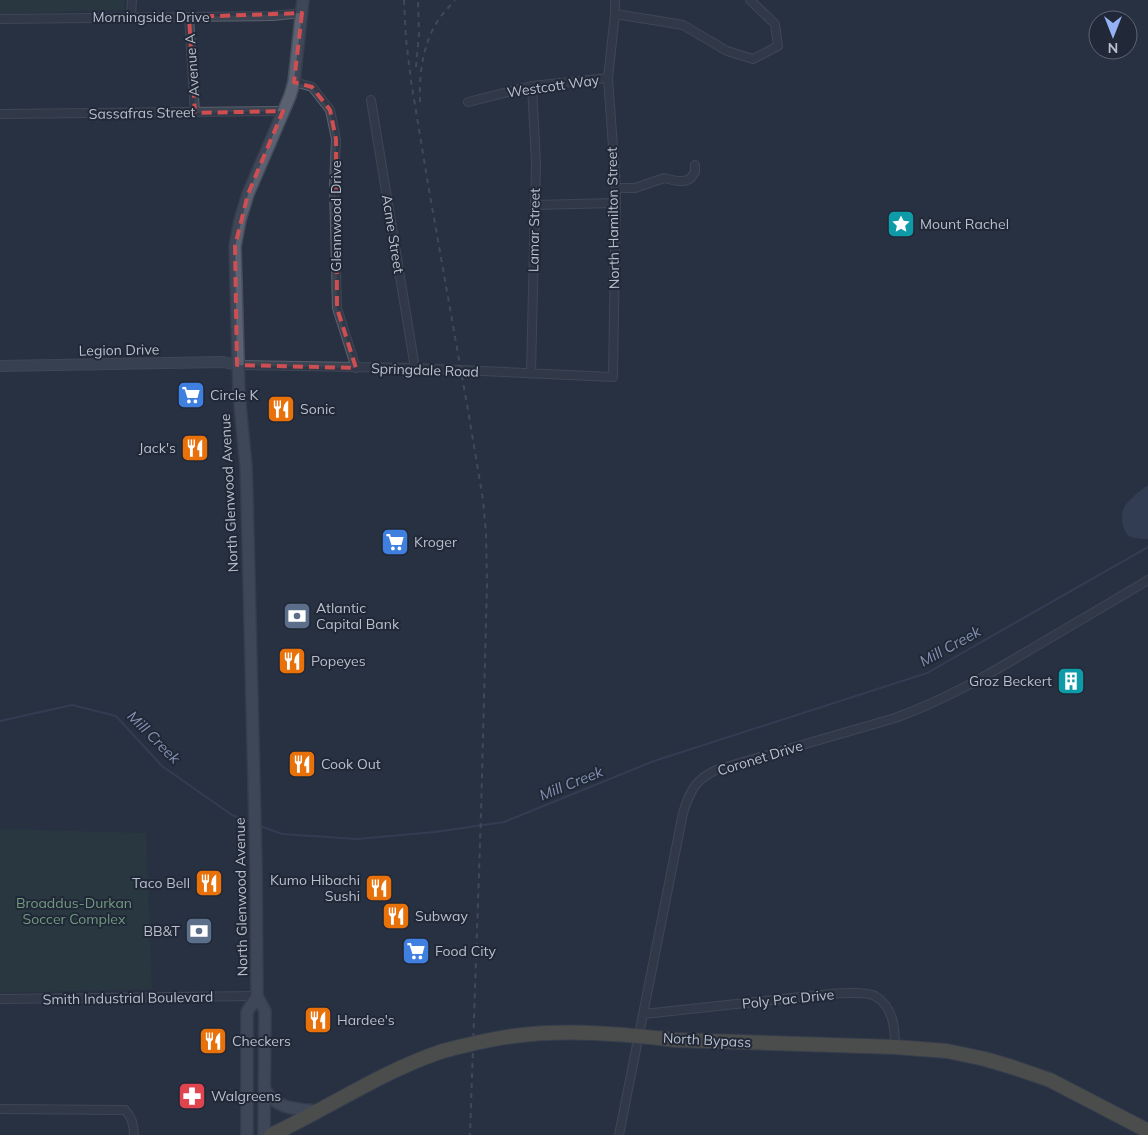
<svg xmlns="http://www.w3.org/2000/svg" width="1148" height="1135" font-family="Mulish,sans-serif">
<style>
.green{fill:#2a3e42}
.water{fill:#3f4d69}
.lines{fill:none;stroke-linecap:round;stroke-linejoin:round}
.stream{stroke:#3f4d69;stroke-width:2}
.street-casing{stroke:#5a616e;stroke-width:10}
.secondary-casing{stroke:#5a616e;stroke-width:12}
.primary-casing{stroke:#464c5a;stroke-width:14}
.highway-casing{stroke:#474e5c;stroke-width:16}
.street{stroke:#3c4351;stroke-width:8}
.secondary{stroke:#4a5264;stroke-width:10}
.primary{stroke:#5a6271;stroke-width:11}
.highway{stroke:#776e59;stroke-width:14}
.rail{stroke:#5e6778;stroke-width:2;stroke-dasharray:5 5;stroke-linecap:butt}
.highway-bridge-casing{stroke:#474e5c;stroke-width:16;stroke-linecap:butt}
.highway-bridge{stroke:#776e59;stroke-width:14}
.marked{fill:none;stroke:#cf4e51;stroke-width:4;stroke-dasharray:10 6;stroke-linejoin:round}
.labels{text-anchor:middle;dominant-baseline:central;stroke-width:4;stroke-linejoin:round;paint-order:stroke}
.street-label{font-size:14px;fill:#b9bfcb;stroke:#212837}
.poi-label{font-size:14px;fill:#b9bfcb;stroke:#212837;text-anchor:start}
.park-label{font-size:14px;fill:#719b7e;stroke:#212837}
.water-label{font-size:15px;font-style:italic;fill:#8292b1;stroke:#212837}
</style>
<rect width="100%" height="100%" fill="#283141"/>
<!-- green -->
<path class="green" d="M0,0H125L124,10L0,14Z
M0,829L146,833L152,989L0,993Z"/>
<!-- water -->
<path class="water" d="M1148,485V539C1143,539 1134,539 1129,536C1121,529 1120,514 1125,506C1130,498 1140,491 1148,485Z"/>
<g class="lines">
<!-- stream -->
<path class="stream" d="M0,721L72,705L116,716L162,766L232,815L251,822
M260,826L282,834L357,839L435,832L504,822L654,761L927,673L1148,547"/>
<!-- street casing -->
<g class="street-casing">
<path id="street" d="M615,14L665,22L683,25L727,51L753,59L778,46L775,24L750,0
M131,16L132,0
M189,17L195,113
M0,19L272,16L302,13
M294,82L312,87L330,110L336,139L334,187L337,308L356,368
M371,100L415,368
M468,102L532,86L608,78
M0,114L283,111
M616,188H635L664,178L677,181H684L690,179L695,172V165
M535,205L615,203
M237,365L415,368L613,377L616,188L608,78L615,14V0
M531,374L536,163L532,86
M0,999L257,996
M644,1014C687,1009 730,1005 773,1000C794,998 860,988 875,996C894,1007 895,1029 895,1047
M0,1109L125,1110C132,1117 134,1125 134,1135
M619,1135L683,813C690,791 695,780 716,770L895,718C945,700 988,675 1033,648C1072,625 1110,603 1148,580"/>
</g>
<!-- secondary casing -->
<g class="secondary-casing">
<path id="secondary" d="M0,366L223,362L237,365"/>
</g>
<!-- primary casing -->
<g class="primary-casing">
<path id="primary" d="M265,1089C275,1110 299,1109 319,1111
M247,1135V1012L257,996
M264,1135L265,1011L257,996L256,865L247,497L246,467L239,394L235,246L240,220L248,194L290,96L294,82L303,0"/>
</g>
<!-- highway casing -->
<g class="highway-casing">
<path id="highway" d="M676,1040L895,1047L947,1051L985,1059L1012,1067L1050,1080L1148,1131
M271,1135C329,1108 382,1071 443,1051"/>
</g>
<!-- street -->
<use href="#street" class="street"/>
<!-- secondary -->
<use href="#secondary" class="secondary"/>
<!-- primary -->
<use href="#primary" class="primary"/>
<!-- highway -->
<use href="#highway" class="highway"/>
<!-- rail -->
<path class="rail" d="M404,0L406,39L411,81L428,184L469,416L483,500L486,533L487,584L481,814L470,1135
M416,67L419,33L418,0
M420,102C419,73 423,39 442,15C446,10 451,5 455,0"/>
<!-- highway-bridge casing -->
<g class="highway-bridge-casing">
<path id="highway-bridge" d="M443,1051C466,1045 490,1039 514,1036C567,1029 623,1034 676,1040"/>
</g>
<!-- highway-bridge -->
<use href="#highway-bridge" class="highway-bridge"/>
</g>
<!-- marked area -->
<path d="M0 0H1148V1135H0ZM302,13L294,82L312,87L330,110L336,139L337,308L356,368L237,365L235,246L248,194L283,111L195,113L189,17Z" fill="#283141" fill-opacity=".55" fill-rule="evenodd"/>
<path class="marked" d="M302,13L294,82L312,87L330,110L336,139L337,308L356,368L237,365L235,246L248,194L283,111L195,113L189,17Z"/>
<!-- icons -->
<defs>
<g id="sight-square" transform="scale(1.4375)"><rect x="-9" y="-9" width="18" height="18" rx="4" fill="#0f9aa8" stroke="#212837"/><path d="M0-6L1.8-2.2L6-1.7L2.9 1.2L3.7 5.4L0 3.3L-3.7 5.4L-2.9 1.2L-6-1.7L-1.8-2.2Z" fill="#fff"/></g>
<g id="supermarket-square" transform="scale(1.4375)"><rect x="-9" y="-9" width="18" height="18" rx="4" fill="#3f7fe0" stroke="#212837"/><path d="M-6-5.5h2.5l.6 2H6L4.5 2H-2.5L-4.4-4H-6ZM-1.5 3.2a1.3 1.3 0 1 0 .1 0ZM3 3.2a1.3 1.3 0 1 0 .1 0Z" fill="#fff"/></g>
<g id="restaurant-square" transform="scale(1.4375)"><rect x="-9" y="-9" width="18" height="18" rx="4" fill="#e8710a" stroke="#212837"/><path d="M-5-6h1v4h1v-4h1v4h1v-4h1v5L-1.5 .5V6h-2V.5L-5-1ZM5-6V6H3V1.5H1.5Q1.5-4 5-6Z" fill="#fff"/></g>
<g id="bank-square" transform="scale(1.4375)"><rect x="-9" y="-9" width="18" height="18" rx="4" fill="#5c6f8a" stroke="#212837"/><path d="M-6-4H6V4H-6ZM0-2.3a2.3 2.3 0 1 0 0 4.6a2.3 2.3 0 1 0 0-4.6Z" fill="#fff"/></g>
<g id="building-square" transform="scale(1.4375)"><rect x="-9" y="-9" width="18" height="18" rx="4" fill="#0f9aa8" stroke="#212837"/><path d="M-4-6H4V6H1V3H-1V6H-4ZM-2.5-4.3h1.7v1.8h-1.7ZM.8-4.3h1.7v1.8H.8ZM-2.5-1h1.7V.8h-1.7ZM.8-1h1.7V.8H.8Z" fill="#fff"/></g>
<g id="pharmacy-square" transform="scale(1.4375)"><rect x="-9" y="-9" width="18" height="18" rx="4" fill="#e0444e" stroke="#212837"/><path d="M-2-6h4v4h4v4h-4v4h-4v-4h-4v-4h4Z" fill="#fff"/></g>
</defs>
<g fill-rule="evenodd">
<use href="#sight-square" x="901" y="224"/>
<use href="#supermarket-square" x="191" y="395"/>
<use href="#restaurant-square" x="281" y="409"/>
<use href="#restaurant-square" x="195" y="448"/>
<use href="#supermarket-square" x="395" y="542"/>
<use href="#bank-square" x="297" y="616"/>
<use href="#restaurant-square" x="292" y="661"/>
<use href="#building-square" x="1071" y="681"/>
<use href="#restaurant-square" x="302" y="764"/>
<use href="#restaurant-square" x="209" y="883"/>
<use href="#restaurant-square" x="379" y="888"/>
<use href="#restaurant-square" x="396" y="916"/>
<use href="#bank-square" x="199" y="931"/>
<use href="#supermarket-square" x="416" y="951"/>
<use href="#restaurant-square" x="318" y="1020"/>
<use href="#restaurant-square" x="213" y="1041"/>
<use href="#pharmacy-square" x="192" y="1096"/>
</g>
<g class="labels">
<!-- street labels -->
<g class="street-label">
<text x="151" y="17">Morningside Drive</text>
<text transform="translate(192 65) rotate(-94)">Avenue A</text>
<text transform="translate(553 86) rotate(-8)">Westcott Way</text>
<text transform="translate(142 113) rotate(-1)">Sassafras Street</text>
<text transform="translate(336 216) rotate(-90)">Glennwood Drive</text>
<text transform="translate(613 218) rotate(-91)">North Hamilton Street</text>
<text transform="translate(534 230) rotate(-89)">Lamar Street</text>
<text transform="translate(393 234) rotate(81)">Acme Street</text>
<text transform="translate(119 350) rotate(-1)">Legion Drive</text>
<text transform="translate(425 370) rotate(2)">Springdale Road</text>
<text transform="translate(229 493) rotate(-93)">North Glenwood Avenue</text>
<text transform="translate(760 758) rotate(-17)">Coronet Drive</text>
<text transform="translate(241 897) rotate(-91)">North Glenwood Avenue</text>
<text transform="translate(128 998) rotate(-1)">Smith Industrial Boulevard</text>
<text transform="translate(788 999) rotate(-6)">Poly Pac Drive</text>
<text transform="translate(707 1040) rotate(3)">North Bypass</text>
</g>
<!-- poi labels -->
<g class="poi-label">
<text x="920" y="224">Mount Rachel</text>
<text x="210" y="395">Circle K</text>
<text x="300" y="409">Sonic</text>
<text x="176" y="448" text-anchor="end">Jack's</text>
<text x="414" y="542">Kroger</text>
<text x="316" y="608">Atlantic<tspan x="316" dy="16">Capital Bank</tspan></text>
<text x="311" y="661">Popeyes</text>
<text x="1052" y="681" text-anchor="end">Groz Beckert</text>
<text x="321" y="764">Cook Out</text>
<text x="360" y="880" text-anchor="end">Kumo Hibachi<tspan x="360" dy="16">Sushi</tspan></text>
<text x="190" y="883" text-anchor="end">Taco Bell</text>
<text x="415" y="916">Subway</text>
<text x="180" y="931" text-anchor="end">BB&amp;T</text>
<text x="435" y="951">Food City</text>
<text x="337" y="1020">Hardee's</text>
<text x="232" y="1041">Checkers</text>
<text x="211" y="1096">Walgreens</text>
</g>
<!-- park labels -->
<g class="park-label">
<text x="74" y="903">Broaddus-Durkan<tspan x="74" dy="16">Soccer Complex</tspan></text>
</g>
<!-- water labels -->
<g class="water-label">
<text transform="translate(950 646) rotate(-29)">Mill Creek</text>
<text transform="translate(154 737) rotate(45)">Mill Creek</text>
<text transform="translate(571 783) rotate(-22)">Mill Creek</text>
</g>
</g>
<!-- north arrow -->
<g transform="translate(1113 35) rotate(180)"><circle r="24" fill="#212837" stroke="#5e6472"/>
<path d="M0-4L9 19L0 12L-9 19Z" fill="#95b3f4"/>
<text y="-8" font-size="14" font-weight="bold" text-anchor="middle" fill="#b9bfcb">N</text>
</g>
</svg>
